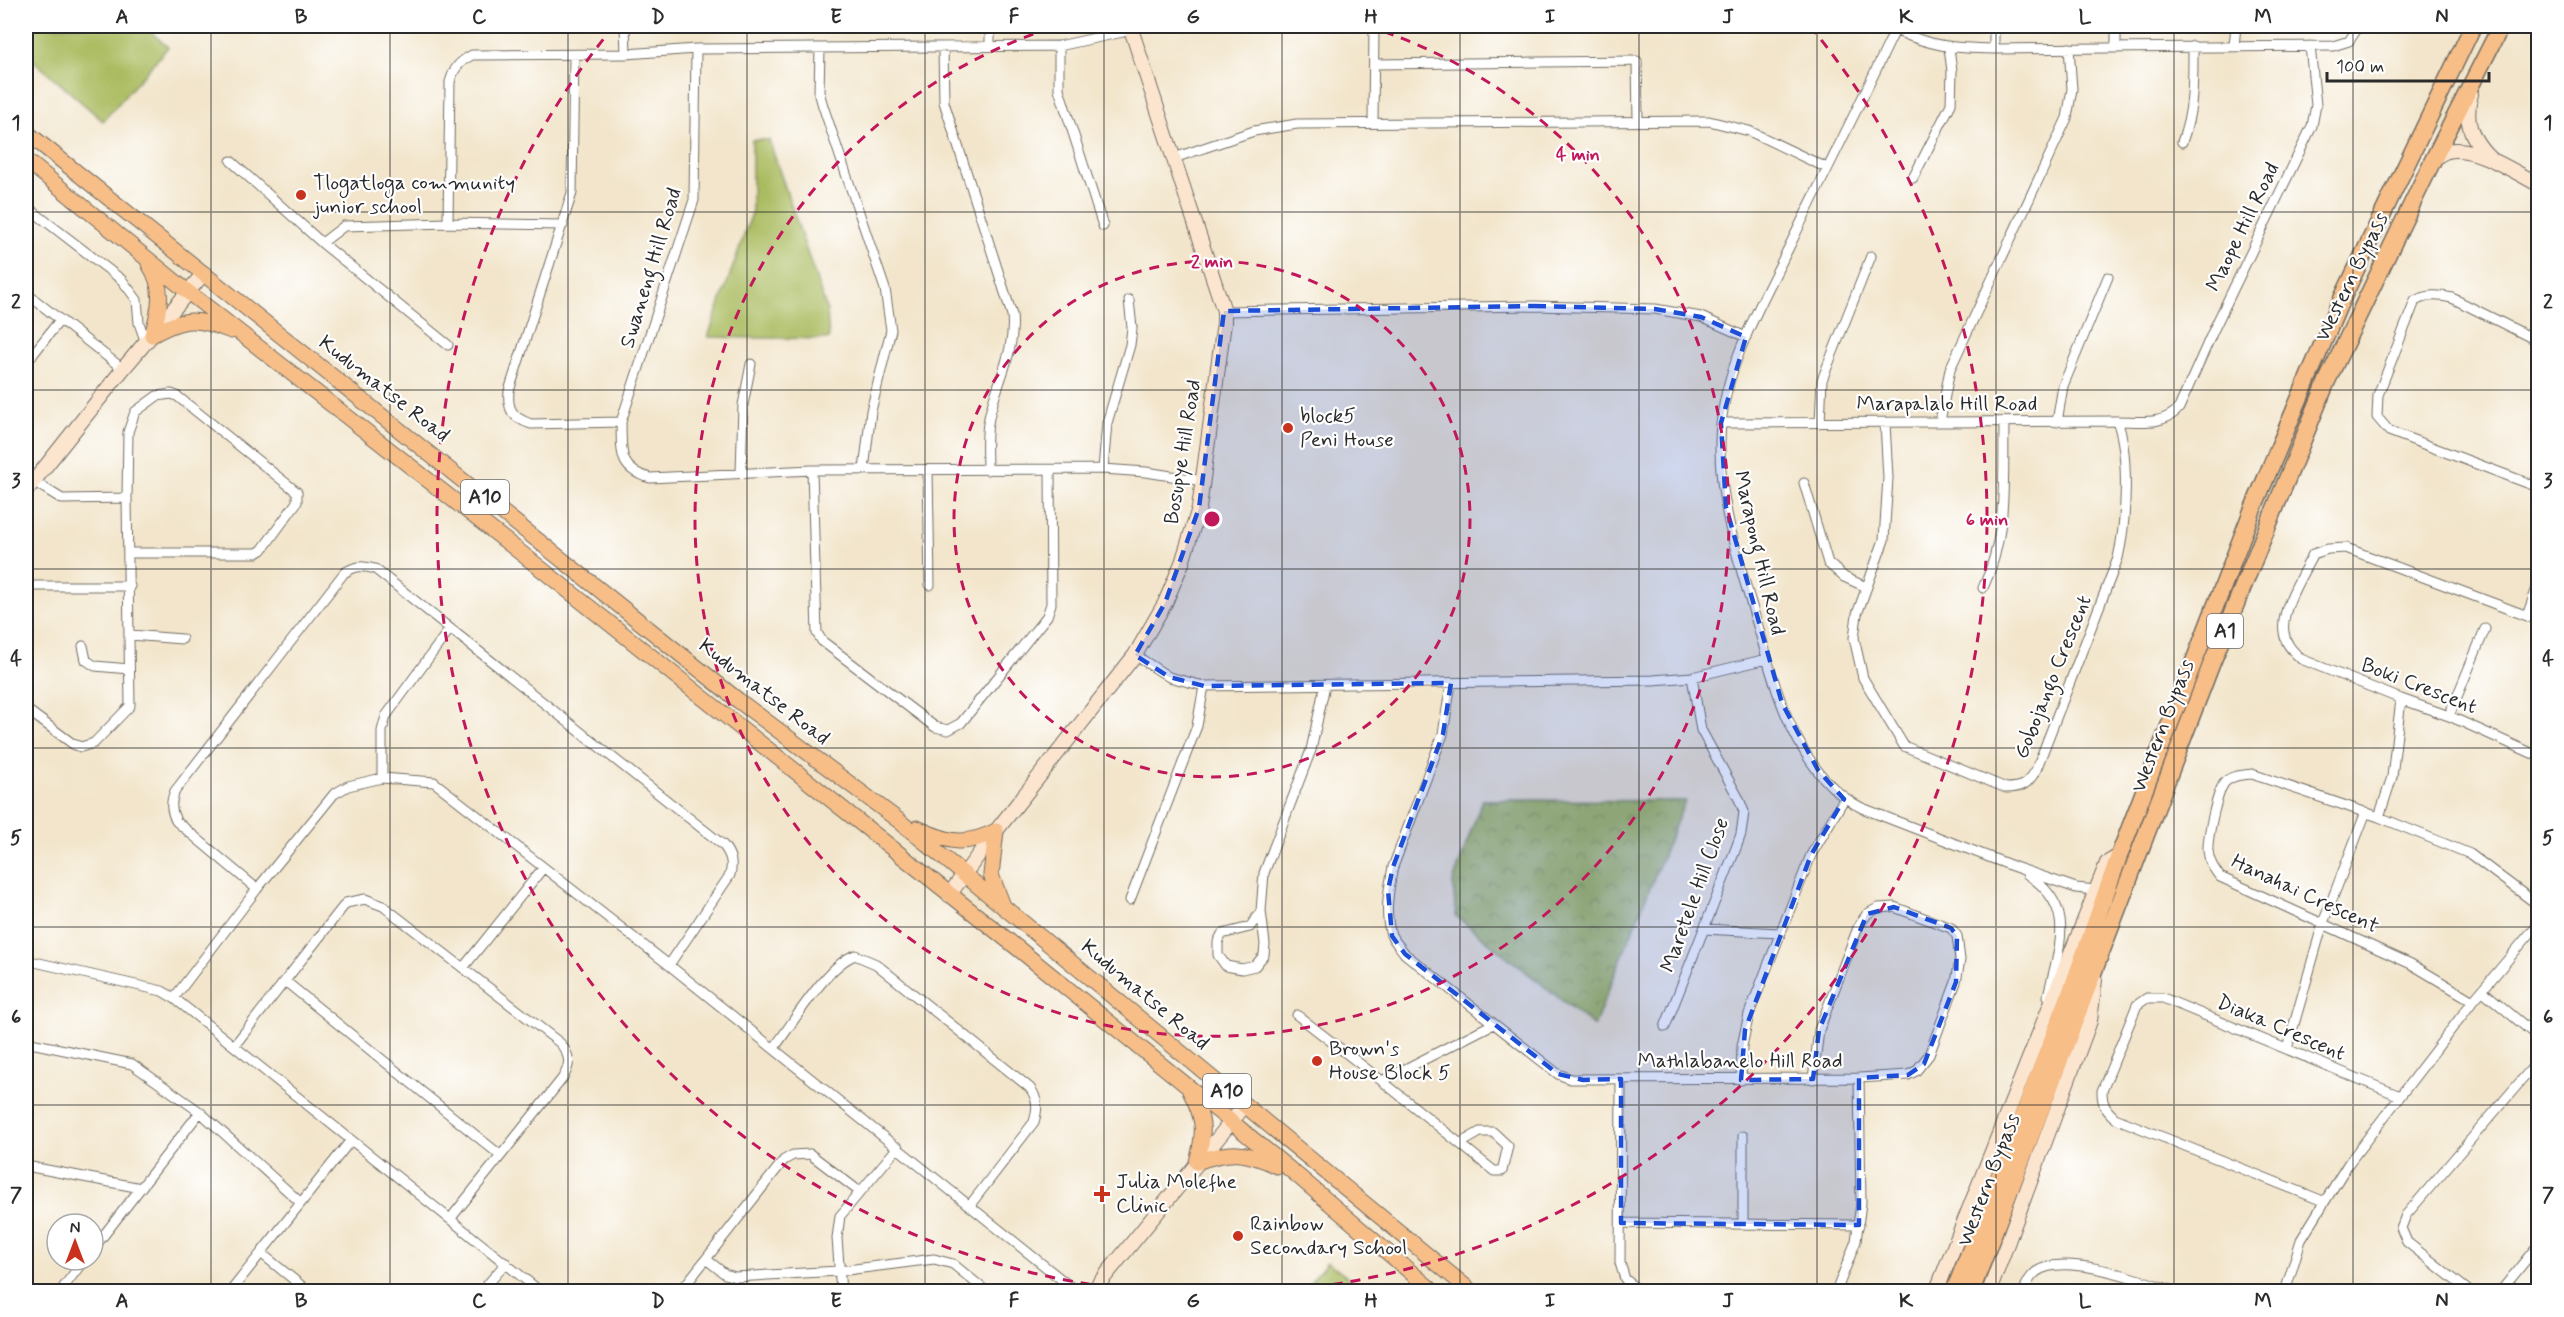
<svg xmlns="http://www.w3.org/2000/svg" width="2564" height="1317" font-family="Mynerve,sans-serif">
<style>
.grass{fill:#aabc60;stroke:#6a7446;stroke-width:1.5}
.park{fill:url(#park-crowns);stroke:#6a7446;stroke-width:1.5}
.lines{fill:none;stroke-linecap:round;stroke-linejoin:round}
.street-casing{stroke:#716c63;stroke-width:11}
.secondary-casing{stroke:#716c63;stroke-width:16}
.primary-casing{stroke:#716c63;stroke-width:17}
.highway-casing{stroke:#716c63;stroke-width:19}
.street{stroke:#fff;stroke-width:9}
.secondary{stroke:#fce5cf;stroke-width:14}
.primary{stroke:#f7be88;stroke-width:15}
.highway{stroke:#f7be88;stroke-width:16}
.marked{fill:#1d4ed8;fill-opacity:0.2;stroke:#1d4ed8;stroke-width:4.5;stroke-dasharray:12 8;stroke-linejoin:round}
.grid{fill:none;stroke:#2b2b2b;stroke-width:1.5;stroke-opacity:0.55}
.ring{fill:none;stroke:#c2185b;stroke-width:3;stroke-dasharray:10 8}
.poi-dot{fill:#c8321e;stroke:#fff;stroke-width:2}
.labels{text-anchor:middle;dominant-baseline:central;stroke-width:4.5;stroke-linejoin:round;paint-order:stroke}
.shield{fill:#fff;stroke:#6b6b6b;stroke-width:1.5}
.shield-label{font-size:20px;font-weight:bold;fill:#2b2b2b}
.poi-label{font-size:21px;fill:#2b2b2b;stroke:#fff;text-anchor:start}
.street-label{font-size:21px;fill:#2b2b2b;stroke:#fff}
.centre{fill:#c2185b;stroke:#fff;stroke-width:3}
.ring-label{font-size:18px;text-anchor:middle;font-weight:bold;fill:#c2185b;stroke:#fff;stroke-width:4.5;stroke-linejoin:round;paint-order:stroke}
.neatline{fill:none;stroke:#2b2b2b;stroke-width:2}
.grid-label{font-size:20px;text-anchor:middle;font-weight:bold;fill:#2b2b2b}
</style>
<defs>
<pattern id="park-crowns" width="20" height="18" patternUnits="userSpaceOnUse" patternTransform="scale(1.5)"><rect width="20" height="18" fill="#aabc60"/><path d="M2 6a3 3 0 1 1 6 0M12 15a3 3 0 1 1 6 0" fill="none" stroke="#8b994f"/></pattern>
</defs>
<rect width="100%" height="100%" fill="#fff"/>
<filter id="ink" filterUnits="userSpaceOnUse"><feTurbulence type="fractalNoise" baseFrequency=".0167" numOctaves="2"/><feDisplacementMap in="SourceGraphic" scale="12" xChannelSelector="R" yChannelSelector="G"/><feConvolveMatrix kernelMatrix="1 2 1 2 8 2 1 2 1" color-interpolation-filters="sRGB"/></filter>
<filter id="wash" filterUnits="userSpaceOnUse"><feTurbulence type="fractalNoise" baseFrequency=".008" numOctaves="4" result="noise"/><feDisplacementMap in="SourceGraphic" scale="24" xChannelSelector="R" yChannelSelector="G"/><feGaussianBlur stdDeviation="1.35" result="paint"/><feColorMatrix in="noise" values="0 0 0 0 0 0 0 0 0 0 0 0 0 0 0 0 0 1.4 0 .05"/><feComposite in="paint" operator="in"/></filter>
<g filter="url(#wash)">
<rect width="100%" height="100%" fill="#f2e5cb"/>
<!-- grass -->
<path class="grass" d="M26,26H144L168,47L103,121L26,54Z
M752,140H769L827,311L829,339L708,337L752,213Z
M1327,1262L1366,1291H1303Z"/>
<!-- park -->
<path class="park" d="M1482,800L1685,801L1594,1026L1456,916L1453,882Z"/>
</g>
<g filter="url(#ink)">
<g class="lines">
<!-- street casing -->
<g class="street-casing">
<path id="street" d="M625,26L626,54
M1897,26C1863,98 1827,169 1792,241C1761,305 1720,372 1720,444C1719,513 1746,582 1764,647C1779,705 1805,780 1862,808L2015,867L2076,888L2096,890
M1895,30C1933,47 1953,48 1994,49L2333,46L2349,41L2359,26
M990,46V26
M1059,46V89L1103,226
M2234,46L2236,26
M943,47L944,102L1012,315C1016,352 996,383 989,418C985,435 987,453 987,470
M2116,47V26
M696,49L694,200L621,422C622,451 617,469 650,478L812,470L1103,469L1146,472L1203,481
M820,49L819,92L823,106L885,289L891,330L871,411L864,470
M1994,49V26
M574,55L572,193L509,391C507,410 513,418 531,424L621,422
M1374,64L1637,61L1638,121
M1373,123L1374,26
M2182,142C2194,110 2193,80 2193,46
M1174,158L1254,131L1297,124L1709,121L1749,131L1827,168
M231,161L322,243L448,345
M1913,178L1951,104L1952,71L1949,48
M26,206L122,280L137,300L139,323L146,343
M448,223L450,82C454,68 459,62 472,55L626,54L696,49L1059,46L1132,30
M322,243L344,226L448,223L563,225
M26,293L123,369
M1224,311L1534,306L1655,309L1701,317L1746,337
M2538,341L2452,298C2438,295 2428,294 2415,301L2378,395L2377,417L2389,431L2538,487
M26,363L60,320
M1940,422L1950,369L2067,118L2072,89L2069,48
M2057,422L2063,386L2108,277
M1721,423L2117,421C2139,421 2164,426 2179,408L2214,329L2312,126L2316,105L2310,46
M1820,423L1822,380L1871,256
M1885,423L1888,478L1884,540L1857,614L1854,638L1863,678L1904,746L2006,788C2022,788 2028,784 2036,770L2118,558C2126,524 2130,453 2117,421
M1103,469L1107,423L1130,345L1132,328L1129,300
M812,470L817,633L822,641L935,727L948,730L961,723L1047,616L1051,604L1050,470
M928,470L930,585
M741,473L743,405L751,364
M33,481L62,499L127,498
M1804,483L1828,563L1844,577L1866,587
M26,586H130
M1983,588C2008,535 2003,480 2004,422
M2527,616L2538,585
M2538,620L2346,548L2328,549L2313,554C2303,574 2280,610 2284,632C2285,644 2293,651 2301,659L2401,699L2449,716L2538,756
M130,635L182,639
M83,646L86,660L95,666L129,669
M1135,655L1169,677L1204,686L1653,680L1692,677L1767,659
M1451,683L1443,734L1393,867C1389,888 1384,913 1391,935C1394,941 1401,948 1405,954L1558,1074L1571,1079L1859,1078L1908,1075L1916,1071L1929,1055L1956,982L1960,960L1957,936L1951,928L1894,907L1878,908L1867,914L1859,925L1819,1030L1813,1079
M26,709L73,744L81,747L94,743L130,706L127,498L128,432L135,412L157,396L171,394L177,396L297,492V502L262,550L257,553H129
M2449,716L2485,629
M382,778V731L386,716L449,630
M2379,817L2392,777L2401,699
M2027,874C2078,908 2059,946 2048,996
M257,889L176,821C171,810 170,803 175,791L344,573C355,566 362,565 375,569L723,845C731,855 733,863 730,875L669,965
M1130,900L1197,726L1204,686
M1261,911L1250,927L1222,934L1218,942V955L1226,966L1242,969L1255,966L1264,955L1265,944L1261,911L1264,873L1311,750L1325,685
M1704,929L1779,933
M26,960L162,991L174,998L541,1292
M463,968L543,868
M285,981L500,1155
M2483,991L2538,1037
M174,998L257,889L334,794L348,786L382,778L434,782L669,965L1077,1292
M2473,1001L2411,964L2220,877C2214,869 2209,862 2208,851C2207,839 2217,791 2225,782C2232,775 2243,775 2252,774L2379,817L2470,854L2538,905
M1297,1015L1382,1081L1494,1171H1502L1508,1146L1493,1132H1480L1461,1143
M1665,1027L1736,848L1741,834L1744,812L1739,799L1701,730L1692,677
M26,1042L132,1064L200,1112L300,1202
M234,1046L346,903L365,899L383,906L560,1043C571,1056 571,1065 562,1079L451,1218
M774,1048C793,1023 827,965 855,955L876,964L1030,1088C1038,1099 1038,1109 1034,1122L970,1205
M2287,1049L2323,923L2366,812
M1621,1079L1620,1263L1625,1279L1640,1292
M1741,1080L1742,1046L1749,1014L1811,855L1844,799
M1382,1081L1493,1024
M1743,1136V1224
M26,1166L141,1188
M2323,1201L2115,1118C2105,1109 2102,1104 2102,1091L2137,1005L2147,998H2163L2400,1096
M1621,1223L1859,1225
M93,1249L200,1112
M261,1253L309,1292
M706,1259L725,1274L735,1277L839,1271L934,1259L953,1264L987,1292
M60,1292L84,1260
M230,1292L351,1140
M481,1292L506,1263
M680,1292L784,1160L793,1155L810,1154L860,1192
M841,1292L837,1238L840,1216L898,1147
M1836,1292L1856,1241L1861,1203L1859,1078
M2024,1292C2026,1284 2030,1277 2036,1272C2064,1251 2146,1282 2177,1292
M2285,1292L2301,1240L2348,1164L2473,1001L2538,924
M2470,1292L2407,1242L2401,1228L2406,1215L2538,1061
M2500,1292L2538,1245"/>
</g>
<!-- secondary casing -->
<g class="secondary-casing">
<path id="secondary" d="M2471,94C2464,120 2470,138 2489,157
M2433,160C2439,155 2445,150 2454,150C2479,148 2516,173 2538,184
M26,491L123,369L204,273
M949,895L996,831L1135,655L1165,603L1182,563L1199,508L1224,323V311L1130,26
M1092,1292L1245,1105
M1936,1292L2107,863L2119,856
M1989,1292L2090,1021L2095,980"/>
</g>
<!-- primary casing -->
<g class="primary-casing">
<path id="primary" d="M26,132L739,701L898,820L1472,1292
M26,160L188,292L530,560L1020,950L1298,1176L1434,1292
M149,264C165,288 160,309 152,335
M152,335C184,317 197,317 231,331
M917,828C948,842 964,847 996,831
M996,831L991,875L1002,903
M1190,1091C1205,1119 1205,1132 1197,1162
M1197,1162C1230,1150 1246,1151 1277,1166"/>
</g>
<!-- highway casing -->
<g class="highway-casing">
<path id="highway" d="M1954,1292L2070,994L2119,856L2252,511L2338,307L2473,26
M1971,1292L2211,665L2327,381L2433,160L2501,26"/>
</g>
<!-- street -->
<use href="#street" class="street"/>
<!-- secondary -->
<use href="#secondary" class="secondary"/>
<!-- primary -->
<use href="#primary" class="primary"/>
<!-- highway -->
<use href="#highway" class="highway"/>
</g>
</g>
<!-- marked area -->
<path class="marked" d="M1534,306L1655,309L1701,317L1746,337L1721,423L1726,507L1782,703L1818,770L1844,799L1811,855L1745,1030L1741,1080L1813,1079L1819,1030L1867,914L1894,907L1951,928L1957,936L1956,982L1924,1064L1908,1075L1859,1078V1225L1621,1223V1079L1583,1080L1558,1074L1405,954L1392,936L1388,890L1393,867L1443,734L1451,683L1204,686L1169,677L1135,655L1165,603L1199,508L1224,311Z"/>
<!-- grid -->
<path class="grid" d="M211,26V1292M390,26V1292M568,26V1292M747,26V1292M925,26V1292M1104,26V1292M1282,26V1292M1460,26V1292M1639,26V1292M1817,26V1292M1996,26V1292M2174,26V1292M2353,26V1292M26,212H2538M26,390H2538M26,569H2538M26,748H2538M26,927H2538M26,1105H2538"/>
<!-- distance rings -->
<g class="ring">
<circle cx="1212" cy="519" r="258"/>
<path d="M1367 26A517 517 0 1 1 1057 26"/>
<path d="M1144 1291A775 775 0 0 1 614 26M1810 26A775 775 0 0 1 1280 1291"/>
</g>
<!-- markers -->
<g class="poi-dot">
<circle cx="301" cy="195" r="6"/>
<circle cx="1288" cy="428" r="6"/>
<circle cx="1317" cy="1061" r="6"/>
<path d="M1099 1185h6v6h6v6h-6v6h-6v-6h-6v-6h6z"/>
<circle cx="1238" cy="1236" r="6"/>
</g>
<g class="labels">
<!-- shield labels -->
<g class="shield">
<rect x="461" y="480" width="48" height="34" rx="4.5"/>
<rect x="2207" y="614" width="36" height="34" rx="4.5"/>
<rect x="1203" y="1074" width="48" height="34" rx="4.5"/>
</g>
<g class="shield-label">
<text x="485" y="497">A10</text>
<text x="2225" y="631">A1</text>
<text x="1227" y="1091">A10</text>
</g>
<!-- poi labels -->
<g class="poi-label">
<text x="313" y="183">Tlogatloga community<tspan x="313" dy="24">junior school</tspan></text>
<text x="1300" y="416">block5<tspan x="1300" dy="24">Peni House</tspan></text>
<text x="1329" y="1049">Brown's<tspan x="1329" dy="24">House Block 5</tspan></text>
<text x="1116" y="1182">Julia Molefhe<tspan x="1116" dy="24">Clinic</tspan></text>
<text x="1250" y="1224">Rainbow<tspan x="1250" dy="24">Secondary School</tspan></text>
</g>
<!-- street labels -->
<g class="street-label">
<text transform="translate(2243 227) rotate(-64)">Maope Hill Road</text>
<text transform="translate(651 268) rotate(-73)">Swaneng Hill Road</text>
<text transform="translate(2352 277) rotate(-64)">Western Bypass</text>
<text transform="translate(384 389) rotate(38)">Kudumatse Road</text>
<text x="1947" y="404">Marapalalo Hill Road</text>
<text transform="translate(1183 452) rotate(-81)">Bosupye Hill Road</text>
<text transform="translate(1759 553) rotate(77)">Marapong Hill Road</text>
<text transform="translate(2053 677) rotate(-68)">Gobojango Crescent</text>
<text transform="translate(2419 686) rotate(21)">Boki Crescent</text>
<text transform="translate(764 692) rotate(38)">Kudumatse Road</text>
<text transform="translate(2163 726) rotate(-69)">Western Bypass</text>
<text transform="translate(2305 894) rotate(25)">Hanahai Crescent</text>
<text transform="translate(1695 895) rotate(-70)">Maretele Hill Close</text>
<text transform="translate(1145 995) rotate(40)">Kudumatse Road</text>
<text transform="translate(2281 1028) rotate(23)">Diaka Crescent</text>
<text x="1740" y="1061">Mathlabanelo Hill Road</text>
<text transform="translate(1989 1180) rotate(-69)">Western Bypass</text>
</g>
</g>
<circle cx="1212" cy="519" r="9" class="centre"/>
<g class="ring-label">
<text x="1578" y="160">4 min</text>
<text x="1212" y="267">2 min</text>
<text x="1987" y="525">6 min</text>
</g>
<!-- margin -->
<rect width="2564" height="1317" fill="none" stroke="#fff" stroke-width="66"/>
<!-- north arrow -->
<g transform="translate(75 1242)"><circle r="28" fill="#ffffff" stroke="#aaaaaa" stroke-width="1.5"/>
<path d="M0-4.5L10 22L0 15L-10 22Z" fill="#c8321e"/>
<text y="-9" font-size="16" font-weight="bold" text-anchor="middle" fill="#2b2b2b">N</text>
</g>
<!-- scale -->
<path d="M2327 72v9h162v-9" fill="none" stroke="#2b2b2b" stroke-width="3"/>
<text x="2336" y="72" font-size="18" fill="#2b2b2b" stroke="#ffffff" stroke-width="4.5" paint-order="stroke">100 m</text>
<rect x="33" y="33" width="2498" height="1251" class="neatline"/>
<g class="grid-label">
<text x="122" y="23">A</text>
<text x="301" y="23">B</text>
<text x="479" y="23">C</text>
<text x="658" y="23">D</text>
<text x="836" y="23">E</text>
<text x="1014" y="23">F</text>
<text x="1193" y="23">G</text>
<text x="1371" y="23">H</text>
<text x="1550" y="23">I</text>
<text x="1728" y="23">J</text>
<text x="1906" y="23">K</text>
<text x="2085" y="23">L</text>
<text x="2263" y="23">M</text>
<text x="2442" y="23">N</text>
<text x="16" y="129">1</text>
<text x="2548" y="129">1</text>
<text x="16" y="308">2</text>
<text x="2548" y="308">2</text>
<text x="16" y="487">3</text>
<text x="2548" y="487">3</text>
<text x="16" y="665">4</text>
<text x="2548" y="665">4</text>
<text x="16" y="844">5</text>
<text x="2548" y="844">5</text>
<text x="16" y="1023">6</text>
<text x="2548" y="1023">6</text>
<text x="16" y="1201">7</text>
<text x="2548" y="1201">7</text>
<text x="122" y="1307">A</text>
<text x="301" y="1307">B</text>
<text x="479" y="1307">C</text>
<text x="658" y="1307">D</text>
<text x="836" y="1307">E</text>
<text x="1014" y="1307">F</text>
<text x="1193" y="1307">G</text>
<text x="1371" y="1307">H</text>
<text x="1550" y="1307">I</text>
<text x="1728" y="1307">J</text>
<text x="1906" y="1307">K</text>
<text x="2085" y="1307">L</text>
<text x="2263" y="1307">M</text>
<text x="2442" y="1307">N</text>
</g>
</svg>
